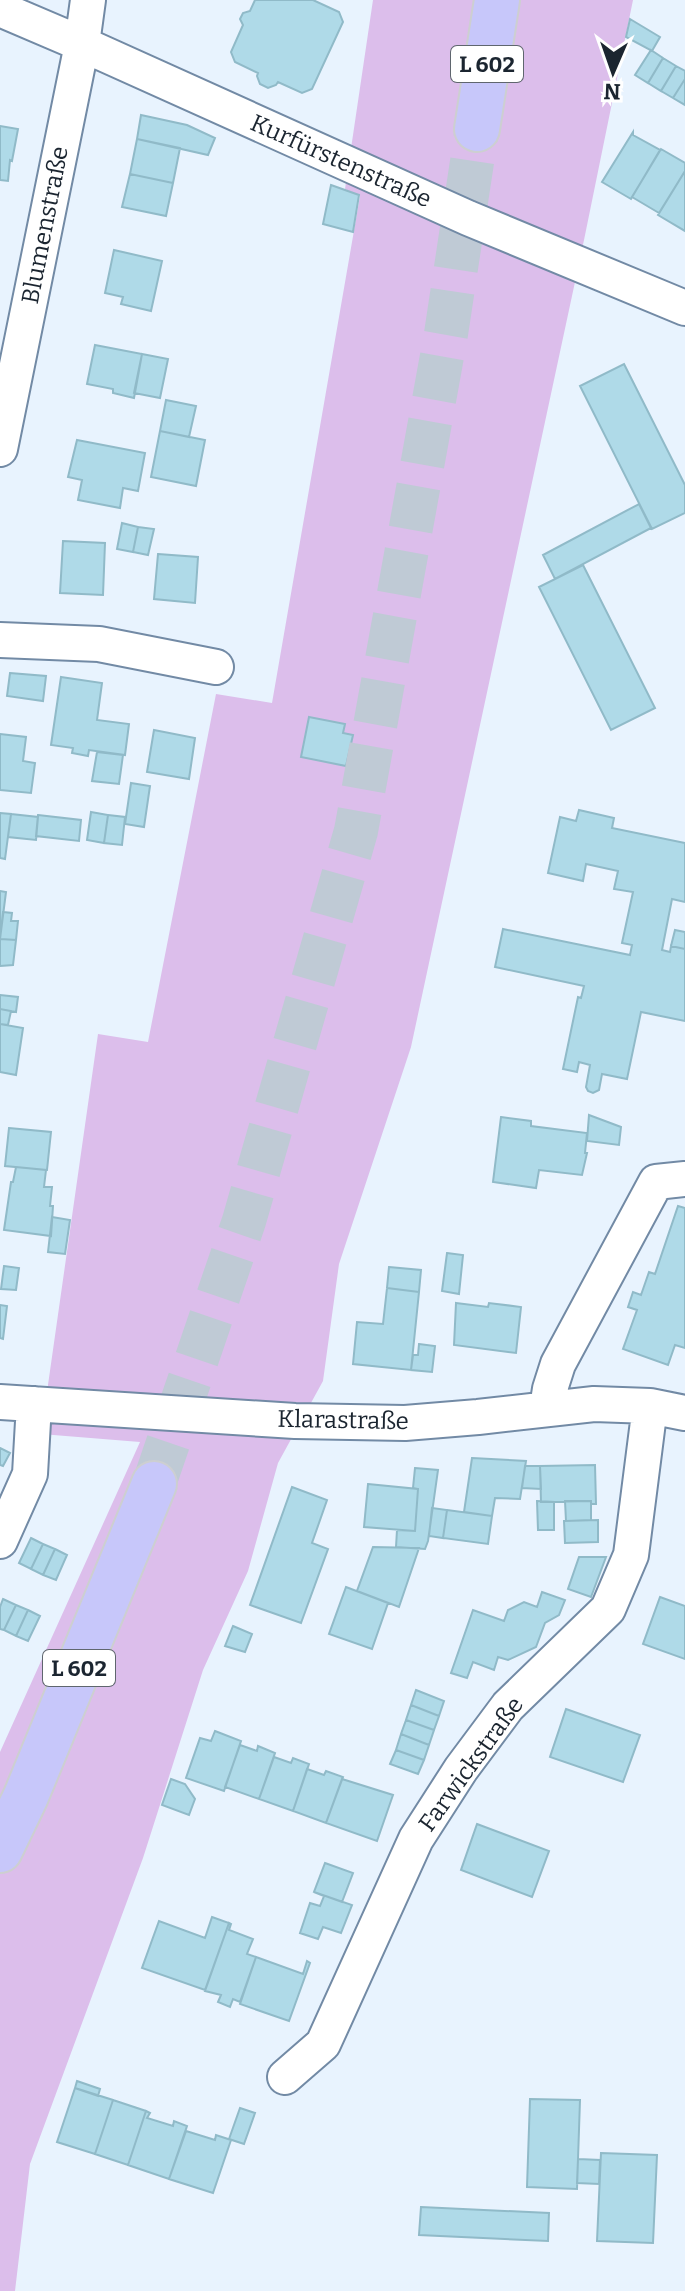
<svg xmlns="http://www.w3.org/2000/svg" width="685" height="2291" font-family="Bitter,serif">
<style>
.park{fill:#dcbeeb}
.building{fill:#afdae8;stroke:#90bac8;stroke-width:2}
.lines{fill:none;stroke-linecap:round;stroke-linejoin:round}
.primary-tunnel{stroke:#bfcad5;stroke-width:44;stroke-dasharray:44 22;stroke-linecap:butt}
.minor-casing{stroke:#728aa5;stroke-width:38}
.primary-casing{stroke:#cdcfd1;stroke-width:48}
.minor{stroke:#fff;stroke-width:34}
.primary{stroke:#c7c7fa;stroke-width:44}
.labels{text-anchor:middle;dominant-baseline:central;stroke-width:7;stroke-linejoin:round;paint-order:stroke}
.shield{fill:#fff;stroke:#5f666e;stroke-width:2}
.shield-label{font-size:22px;font-weight:bold;fill:#1b2530}
.street-label{font-size:24px;fill:#1b2530;stroke:#fff}
</style>
<rect width="100%" height="100%" fill="#e8f3fe"/>
<!-- park -->
<path class="park" d="M373,0H633L584,240L411,1047L339,1264L323,1381L278,1463L248,1571L203,1670L143,1858L30,2164L15,2291H0V1752L140,1442L41,1434L98,1034L148,1042L216,694L272,703L360,196L345,189Z"/>
<!-- building -->
<path class="building" d="M255,0H313L339,12L343,22L312,89L302,93L278,82L276,85L268,88L260,84L257,76L258,73L235,62L231,52L243,25L240,19L243,13L250,11Z
M630,19L660,37L652,51L626,37Z
M651,50L663,58L648,83L635,75Z
M663,58L676,66L661,91L648,83Z
M676,66L685,71V79L673,98L661,91Z
M685,79V105L673,98Z
M141,115L187,125L215,138L208,155L137,139Z
M0,126L18,129L12,161L10,160L8,181L0,180Z
M633,132V135L660,150L631,199L602,182Z
M137,139L180,148L173,183L130,174Z
M661,149L685,163V171L659,213L632,197Z
M685,171V231L658,215Z
M130,174L173,183L166,216L122,207Z
M331,185L359,195L353,232L323,224Z
M114,250L162,261L151,311L121,304L123,297L105,293Z
M95,345L142,354L134,398L113,393V389L87,384Z
M142,354L168,359L160,398L134,393Z
M624,364L685,485V513L652,529L580,386Z
M166,400L196,406L189,437L160,431Z
M160,431L205,440L196,486L151,477Z
M77,440L145,453L138,491L123,488L120,508L78,500L82,480L68,477Z
M639,504L651,528L555,579L543,555Z
M122,523L138,527L133,552L117,549Z
M138,527L154,529L148,555L133,552Z
M63,541L105,543L103,595L60,593Z
M158,554L198,557L195,603L154,599Z
M583,565L655,708L611,730L539,587Z
M10,673L46,676L43,701L7,696Z
M61,677L102,683L97,720L129,724L125,755L89,750L88,756L72,753L73,748L51,745Z
M309,717L345,724L343,733L353,735L346,766L301,757Z
M154,730L195,738L189,779L147,772Z
M0,734L26,737L23,761L35,763L31,793L0,790Z
M97,752L123,755L119,784L92,781Z
M131,783L150,786L144,827L125,824Z
M579,810L614,818L612,828L685,843V902L672,899L662,950L670,952L671,946L685,949V1021L641,1012L627,1079L602,1074L599,1090L593,1093L588,1091L586,1087L590,1065L579,1062L577,1072L563,1069L578,997L581,998L584,986L495,967L503,929L630,955L632,945L622,943L633,892L614,889L618,871L586,864L583,881L548,873L560,817L576,821Z
M91,812L108,815L104,843L87,840Z
M0,813L11,814L5,859L0,858Z
M11,814L38,817L36,840L8,837Z
M38,815L81,820L79,841L36,836Z
M108,815L125,817L122,845L104,843Z
M0,891L6,892L0,939Z
M3,912L12,913L11,921H18L16,940L0,939Z
M675,930L685,932V949L671,946Z
M0,939L16,940L13,965L0,966Z
M0,995L18,997L16,1012L0,1009Z
M0,1009L11,1011L8,1025L0,1024Z
M0,1024L23,1028L16,1075L0,1072Z
M589,1115L621,1127L619,1145L587,1141Z
M501,1117L531,1121V1126L587,1133L585,1153H587L582,1175L539,1170L536,1188L493,1182Z
M9,1128L51,1132L47,1170L5,1166Z
M16,1167L46,1170L44,1187H52L50,1206H53L51,1236L4,1230L11,1182H13Z
M678,1206L685,1208V1348L675,1345L668,1365L623,1349L637,1310L628,1307L633,1292L641,1295L649,1272L655,1274Z
M52,1217L70,1220L65,1254L48,1252Z
M447,1253L463,1255L459,1294L442,1291Z
M4,1266L19,1268L16,1290L1,1289Z
M389,1267L421,1270L419,1292L387,1288Z
M387,1288L419,1292L411,1370L353,1364L357,1322L383,1324Z
M456,1303L488,1307L489,1303L521,1307L516,1353L454,1345Z
M0,1305L7,1306L3,1339L0,1338Z
M419,1344L435,1346L432,1372L411,1370L413,1355H418Z
M0,1448L10,1453L3,1466L0,1465Z
M472,1458L526,1461L520,1499L495,1498L492,1516L464,1512Z
M595,1465L596,1504H591V1501L541,1502L540,1466Z
M525,1466H540L541,1489L522,1488Z
M415,1468L438,1470L428,1541L425,1549L396,1547L397,1530L415,1531L418,1489L413,1488Z
M368,1484L418,1489L415,1531L364,1527Z
M292,1487L327,1500L312,1543L328,1549L301,1623L250,1605Z
M537,1501L554,1502V1530H538Z
M565,1501H591V1520L566,1521Z
M432,1508L447,1510L443,1538L429,1536Z
M447,1510L492,1516L488,1544L443,1538Z
M598,1520V1542L565,1543L564,1521Z
M31,1538L43,1544L31,1569L19,1563Z
M43,1544L55,1549L43,1575L31,1569Z
M373,1547L419,1548L399,1607L357,1591Z
M55,1549L67,1555L56,1580L43,1575Z
M579,1557H606L591,1597L568,1589Z
M346,1587L388,1603L372,1649L329,1634Z
M542,1592L565,1600L559,1615L545,1623L536,1647L508,1660L498,1657L494,1670L473,1662L467,1678L451,1673L473,1610L504,1621L508,1610L524,1602L537,1607Z
M660,1597L685,1606V1659L643,1644Z
M3,1599L16,1605L4,1630L0,1629V1607Z
M16,1605L28,1610L16,1636L4,1630Z
M28,1610L40,1616L28,1641L16,1636Z
M233,1626L252,1634L245,1652L225,1646Z
M416,1690L444,1701L439,1716L411,1705Z
M411,1705L439,1716L434,1730L406,1720Z
M566,1709L640,1735L623,1782L550,1757Z
M406,1720L434,1730L429,1745L401,1734Z
M215,1731L241,1741L224,1791L186,1778L200,1738L211,1741Z
M401,1734L429,1745L424,1760L396,1750Z
M240,1745L257,1751L258,1746L275,1753L259,1799L225,1787Z
M396,1750L424,1760L418,1774L390,1764Z
M274,1757L291,1763L293,1758L309,1764L293,1811L259,1799Z
M307,1769L324,1775L326,1771L343,1777L326,1823L293,1811Z
M171,1779L185,1784L195,1799L189,1815L162,1805Z
M342,1779L393,1795L377,1841L326,1823Z
M477,1824L549,1851L532,1897L461,1870Z
M325,1863L353,1873L342,1902L314,1892Z
M314,1892L352,1905L341,1933L323,1927L318,1939L300,1933L310,1903L320,1906L324,1896Z
M212,1917L229,1923L205,1990L142,1968L159,1921L205,1938Z
M229,1923L231,1924L229,1930L253,1939L247,1954L256,1957L240,2002L233,1999L230,2007L218,2002L221,1995L205,1991Z
M256,1957L303,1974L307,1961L310,1963L289,2021L240,2004Z
M77,2081L100,2089L98,2096L75,2088Z
M75,2088L113,2100L95,2154L57,2142Z
M530,2099L580,2100L577,2189L527,2187Z
M113,2100L146,2111L128,2165L95,2154Z
M240,2108L255,2113L244,2144L229,2139Z
M146,2111L150,2113L147,2118L173,2126L174,2121L187,2126L169,2179L128,2165Z
M186,2131L215,2140L216,2135L231,2140L213,2193L169,2179Z
M601,2153L657,2155L653,2243L597,2241Z
M578,2159L600,2160L599,2184L577,2183Z
M421,2207L549,2213L548,2241L419,2235Z"/>
<g class="lines">
<!-- primary-tunnel -->
<path class="primary-tunnel" d="M154,1484L244,1221L356,831L446,334L477,129"/>
<!-- minor casing -->
<g class="minor-casing">
<path id="minor" d="M0,9L82,44L468,218L685,308
M0,449L82,44L88,0
M0,640L99,644L216,667
M0,1402L295,1421L405,1423L478,1417L594,1404L650,1406L685,1413
M547,1408L550,1389L558,1364L656,1182L685,1179
M0,1541L30,1474L34,1404
M285,2077L323,2044L416,1839L461,1769L508,1706L608,1609L631,1555L650,1406"/>
</g>
<!-- primary casing -->
<g class="primary-casing">
<path id="primary" d="M477,129L497,0
M0,1850L26,1796L154,1484"/>
</g>
<!-- minor -->
<use href="#minor" class="minor"/>
<!-- primary -->
<use href="#primary" class="primary"/>
</g>
<g class="labels">
<!-- shield labels -->
<g class="shield">
<rect x="451" y="46" width="72" height="36" rx="6"/>
<rect x="43" y="1650" width="72" height="36" rx="6"/>
</g>
<g class="shield-label">
<text x="487" y="64">L 602</text>
<text x="79" y="1668">L 602</text>
</g>
<!-- street labels -->
<g class="street-label">
<text transform="translate(341 161) rotate(24)">Kurfürstenstraße</text>
<text transform="translate(45 225) rotate(-79)">Blumenstraße</text>
<text transform="translate(343 1420) rotate(1)">Klarastraße</text>
<text transform="translate(471 1764) rotate(-54)">Farwickstraße</text>
</g>
</g>
<!-- north arrow -->
<g transform="translate(613 72) rotate(182)" stroke="#ffffff" stroke-width="6" paint-order="stroke">
<path d="M0-6L14 30L0 20L-14 30Z" fill="#1b2530"/>
<text y="-12" font-size="22" font-weight="bold" text-anchor="middle" fill="#1b2530">N</text>
</g>
</svg>
